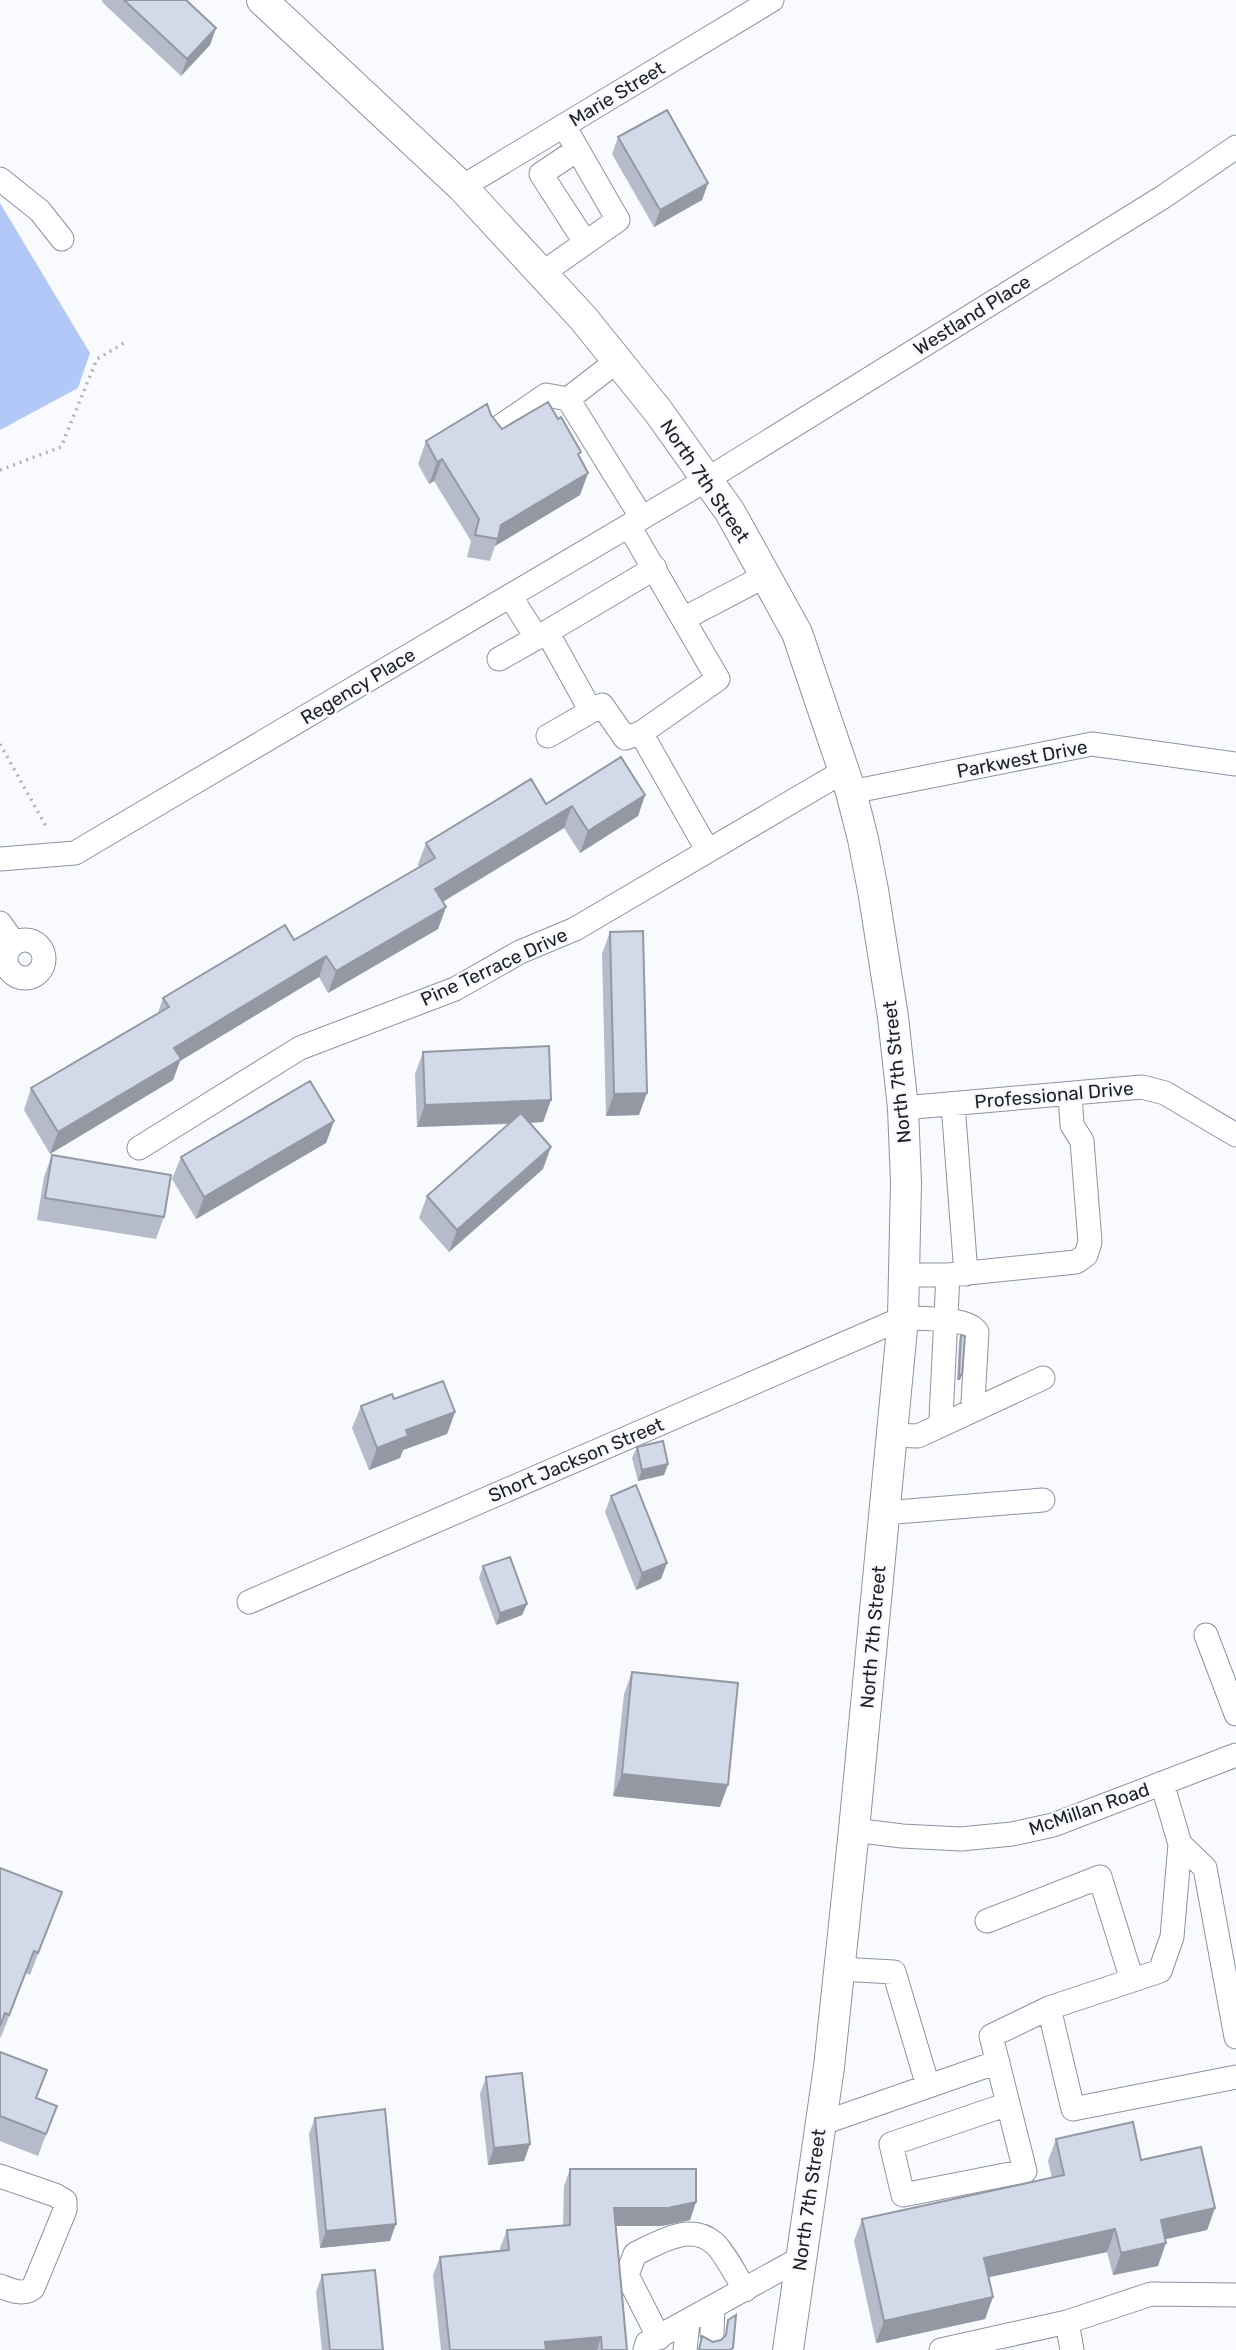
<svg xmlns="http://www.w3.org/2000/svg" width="1236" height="2350" font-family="Rubik,sans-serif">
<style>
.green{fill:#b2c8f9}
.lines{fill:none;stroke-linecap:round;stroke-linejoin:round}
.minor-casing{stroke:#8c93a1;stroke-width:25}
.major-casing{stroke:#8c93a1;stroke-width:32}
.path{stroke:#b0b2b6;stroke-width:3.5;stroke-dasharray:2 5;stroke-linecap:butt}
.minor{stroke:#fff;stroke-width:23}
.major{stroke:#fff;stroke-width:30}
.wall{fill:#b5bbc8}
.shaded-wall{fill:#9398a3}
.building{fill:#d2d9e9;stroke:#9398a3;stroke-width:2}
.labels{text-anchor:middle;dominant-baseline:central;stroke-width:5;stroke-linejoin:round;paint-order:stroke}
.street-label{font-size:19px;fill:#1e2127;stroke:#f8fafd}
</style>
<rect width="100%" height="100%" fill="#f8fafd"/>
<!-- green -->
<path class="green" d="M0,203L90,353L78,388L0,430Z"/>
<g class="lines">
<!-- minor casing -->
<g class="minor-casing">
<path id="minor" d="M577,150L541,174L585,242
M0,179L40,211L62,239
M462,187L772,0
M541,274L618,220L564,126
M568,399L642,518
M495,430L546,395L568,399L617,361
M629,526L683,619
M510,596L537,638
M547,632L655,568
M499,659L547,632L591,711
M548,736L602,705L625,738L641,733
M851,792L1092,744L1236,764
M708,851L641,733L718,679L683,619L765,576
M0,859L75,853L706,480L1163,197L1236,147
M0,923L14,943
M6 959a19 19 0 1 1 38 0a19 19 0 1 1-38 0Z
M953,1104L966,1274
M903,1108L1142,1087L1165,1093L1236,1135
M139,1148L300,1048L455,989L520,952L575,929L844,771
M904,1275H948L1076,1262L1086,1255L1090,1242L1082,1141L1072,1125L1070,1094
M944,1424L941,1418L948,1275
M892,1435L918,1436L1043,1378
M884,1513L1043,1500
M249,1602L903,1318C921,1319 968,1317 977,1332L973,1402L977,1408
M1206,1635L1236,1714
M1162,1783L1180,1844L1205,1868L1236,2037
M854,1830L902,1836L961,1839L1012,1834L1053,1825L1236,1755
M1180,1844L1172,1937L1160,1971L1049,2008L1073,2109L1236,2077
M987,1921L1100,1877L1132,1980
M839,1969L894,1972L928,2086
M1008,2104L891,2144L903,2195L1025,2171L991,2036L1049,2008
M820,2124L998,2062
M0,2176L55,2195L65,2201V2210L33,2288C23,2296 10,2290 0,2286
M1067,2322L1151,2294L1236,2295
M712,2334L713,2307
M659,2338L627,2275L635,2254C658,2243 690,2222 714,2243C723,2250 738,2279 745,2290
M645,2350L647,2343L801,2258
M685,2350L688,2322
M941,2350L1067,2322L1072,2350"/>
</g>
<!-- major casing -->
<g class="major-casing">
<path id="major" d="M262,0L462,187L583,318L658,411L730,512L797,633L851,792L863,839L873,890L893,1017L903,1108L906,1183L903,1318L854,1830L829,2067L788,2350"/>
</g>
<!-- path -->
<path class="path" d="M0,470L61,447L97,359L124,343
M0,744L47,828"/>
<!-- minor -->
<use href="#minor" class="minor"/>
<!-- major -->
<use href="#major" class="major"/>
</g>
<!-- wall -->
<path class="wall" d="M102,0H187L216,28L210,45L181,76L102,2Z
M618,137L708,183L702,200L654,227L612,154Z
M491,415L502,429L580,457L588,473L580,495L495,546L490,561L467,557L471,541L434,481L429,484L418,464L426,441Z
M645,795L638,816L580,853L564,828L443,902L446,907L438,929L328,993L319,977L180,1061L173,1080L50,1154L24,1110L31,1088L158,1013L163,998L294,940L419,867L418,864L426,843L546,804Z
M610,932L639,1115L606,1116L602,954Z
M423,1052L551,1100L543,1122L529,1123L543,1169L449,1252L419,1218L427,1196L509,1124L417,1127L415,1074Z
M334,1121L326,1143L196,1219L172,1179L181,1157Z
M52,1155L164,1217L156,1239L37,1220L44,1177Z
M961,1335L960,1380H957L959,1341Z
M394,1399L455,1412L447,1434L403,1450L400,1458L369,1470L352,1428L361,1406Z
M637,1447L668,1464L664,1475L638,1481L632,1458Z
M611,1496L667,1563L661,1579L636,1590L605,1512Z
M483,1566L527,1604L522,1615L496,1625L479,1578Z
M632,1672L720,1807L613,1796L624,1694Z
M0,1868L53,1915L30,1975L26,1973L1,2037H0Z
M0,2052L37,2098L57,2106L38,2156L0,2141Z
M486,2077L530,2144L524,2161L488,2165L480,2094Z
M315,2118L390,2241L320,2248L309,2134Z
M1056,2139L1141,2160L1215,2208L1207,2230L1165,2239L1158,2266L1113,2275L1107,2252L989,2277L993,2297L985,2319L876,2343L854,2241L862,2219L1052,2178L1048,2161Z
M570,2169L696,2202L690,2220L662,2226H615L627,2350H441L433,2275L440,2257L500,2250V2248L507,2230L563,2226L564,2186Z
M322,2275L383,2350H322L316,2292Z"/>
<!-- shaded-wall -->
<path class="shaded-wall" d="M216,28L210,45L181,76L187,59Z
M708,183L702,200L654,227L660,210Z
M442,459L434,481L429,484L437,462Z
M588,473L580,495L495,546L501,525Z
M645,795L638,816L580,853L588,831Z
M572,806L564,828L427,911L435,889Z
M446,907L438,929L328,993L336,971Z
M326,956L319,977L180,1061L173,1080L50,1154L58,1132L174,1048Z
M647,1093L639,1115L606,1116L614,1094Z
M551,1100L543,1122L417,1127L425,1105Z
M334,1121L326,1143L196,1219L204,1197Z
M551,1147L543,1169L449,1252L457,1230Z
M959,1374L962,1375L960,1380H957Z
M455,1412L447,1434L403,1450L400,1458L369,1470L377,1448L406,1430Z
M668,1464L664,1475L638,1481L642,1470Z
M667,1563L661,1579L636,1590L642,1573Z
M527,1604L522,1615L496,1625L500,1613Z
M622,1774L728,1785L720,1807L613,1796Z
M530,2144L524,2161L488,2165L494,2148Z
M696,2202L690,2220L662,2226H607L614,2208Z
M1215,2208L1207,2230L1153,2242L1161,2220Z
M396,2224L390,2241L320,2248L326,2231Z
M1115,2229L1107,2252L976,2280L984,2258Z
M1166,2243L1158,2266L1113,2275L1121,2253Z
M993,2297L985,2319L876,2343L884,2321Z
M601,2337L597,2350H542L545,2342Z"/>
<!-- building -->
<path class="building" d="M124,0H186L216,28L187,59Z
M667,110L708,183L660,210L618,137Z
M548,402L558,419L561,417L581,452L578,454L588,473L501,525L498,539L475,535L479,519L442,459L437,462L426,441L487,404L491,415L502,429Z
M621,757L645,795L588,831L572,806L435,889L446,907L336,971L326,956L174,1048L181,1059L58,1132L31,1088L169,1007L163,998L285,925L294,940L435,858L426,843L531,779L546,804Z
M643,931L647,1093L614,1094L610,932Z
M549,1046L551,1100L425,1105L423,1052Z
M310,1081L334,1121L204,1197L181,1157Z
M521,1113L551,1147L457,1230L427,1196Z
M52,1155L171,1175L164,1217L45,1198Z
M961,1335L965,1336L962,1375L959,1374Z
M443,1381L455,1412L406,1430L408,1436L377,1448L361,1406L392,1394L394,1399Z
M663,1441L668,1464L642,1470L637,1447Z
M636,1485L667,1563L642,1573L611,1496Z
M510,1557L527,1604L500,1613L483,1566Z
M632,1672L738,1683L728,1785L622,1774Z
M0,1868L62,1892L38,1953L34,1951L9,2015L5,2013L0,2026Z
M0,2052L47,2070L36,2098L57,2106L46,2134L0,2116Z
M522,2073L530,2144L494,2148L486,2077Z
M385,2109L396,2224L326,2231L315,2118Z
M1133,2122L1141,2160L1201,2147L1215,2208L1161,2220L1166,2243L1121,2253L1115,2229L984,2258L993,2297L884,2321L862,2219L1064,2175L1056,2139Z
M570,2169H696V2202L668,2208H614L627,2350H602L601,2337L545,2342L546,2350H450L440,2257L509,2250L507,2230L570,2225Z
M375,2270L383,2350H330L322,2275Z
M736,2315L733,2348L730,2350H699L702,2336L713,2342L721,2340L726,2335L728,2320Z"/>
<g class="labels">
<!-- street labels -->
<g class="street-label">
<text transform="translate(617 94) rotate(-31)">Marie Street</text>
<text transform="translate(972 315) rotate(-32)">Westland Place</text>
<text transform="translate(705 481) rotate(56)">North 7th Street</text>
<text transform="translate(358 686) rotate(-31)">Regency Place</text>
<text transform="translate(1022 759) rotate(-11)">Parkwest Drive</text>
<text transform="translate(494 967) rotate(-25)">Pine Terrace Drive</text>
<text transform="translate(897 1072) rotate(-96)">North 7th Street</text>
<text transform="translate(1054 1095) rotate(-5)">Professional Drive</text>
<text transform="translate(576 1460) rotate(-23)">Short Jackson Street</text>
<text transform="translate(873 1637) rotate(-85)">North 7th Street</text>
<text transform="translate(1089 1809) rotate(-19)">McMillan Road</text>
<text transform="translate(809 2200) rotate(-82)">North 7th Street</text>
</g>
</g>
</svg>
